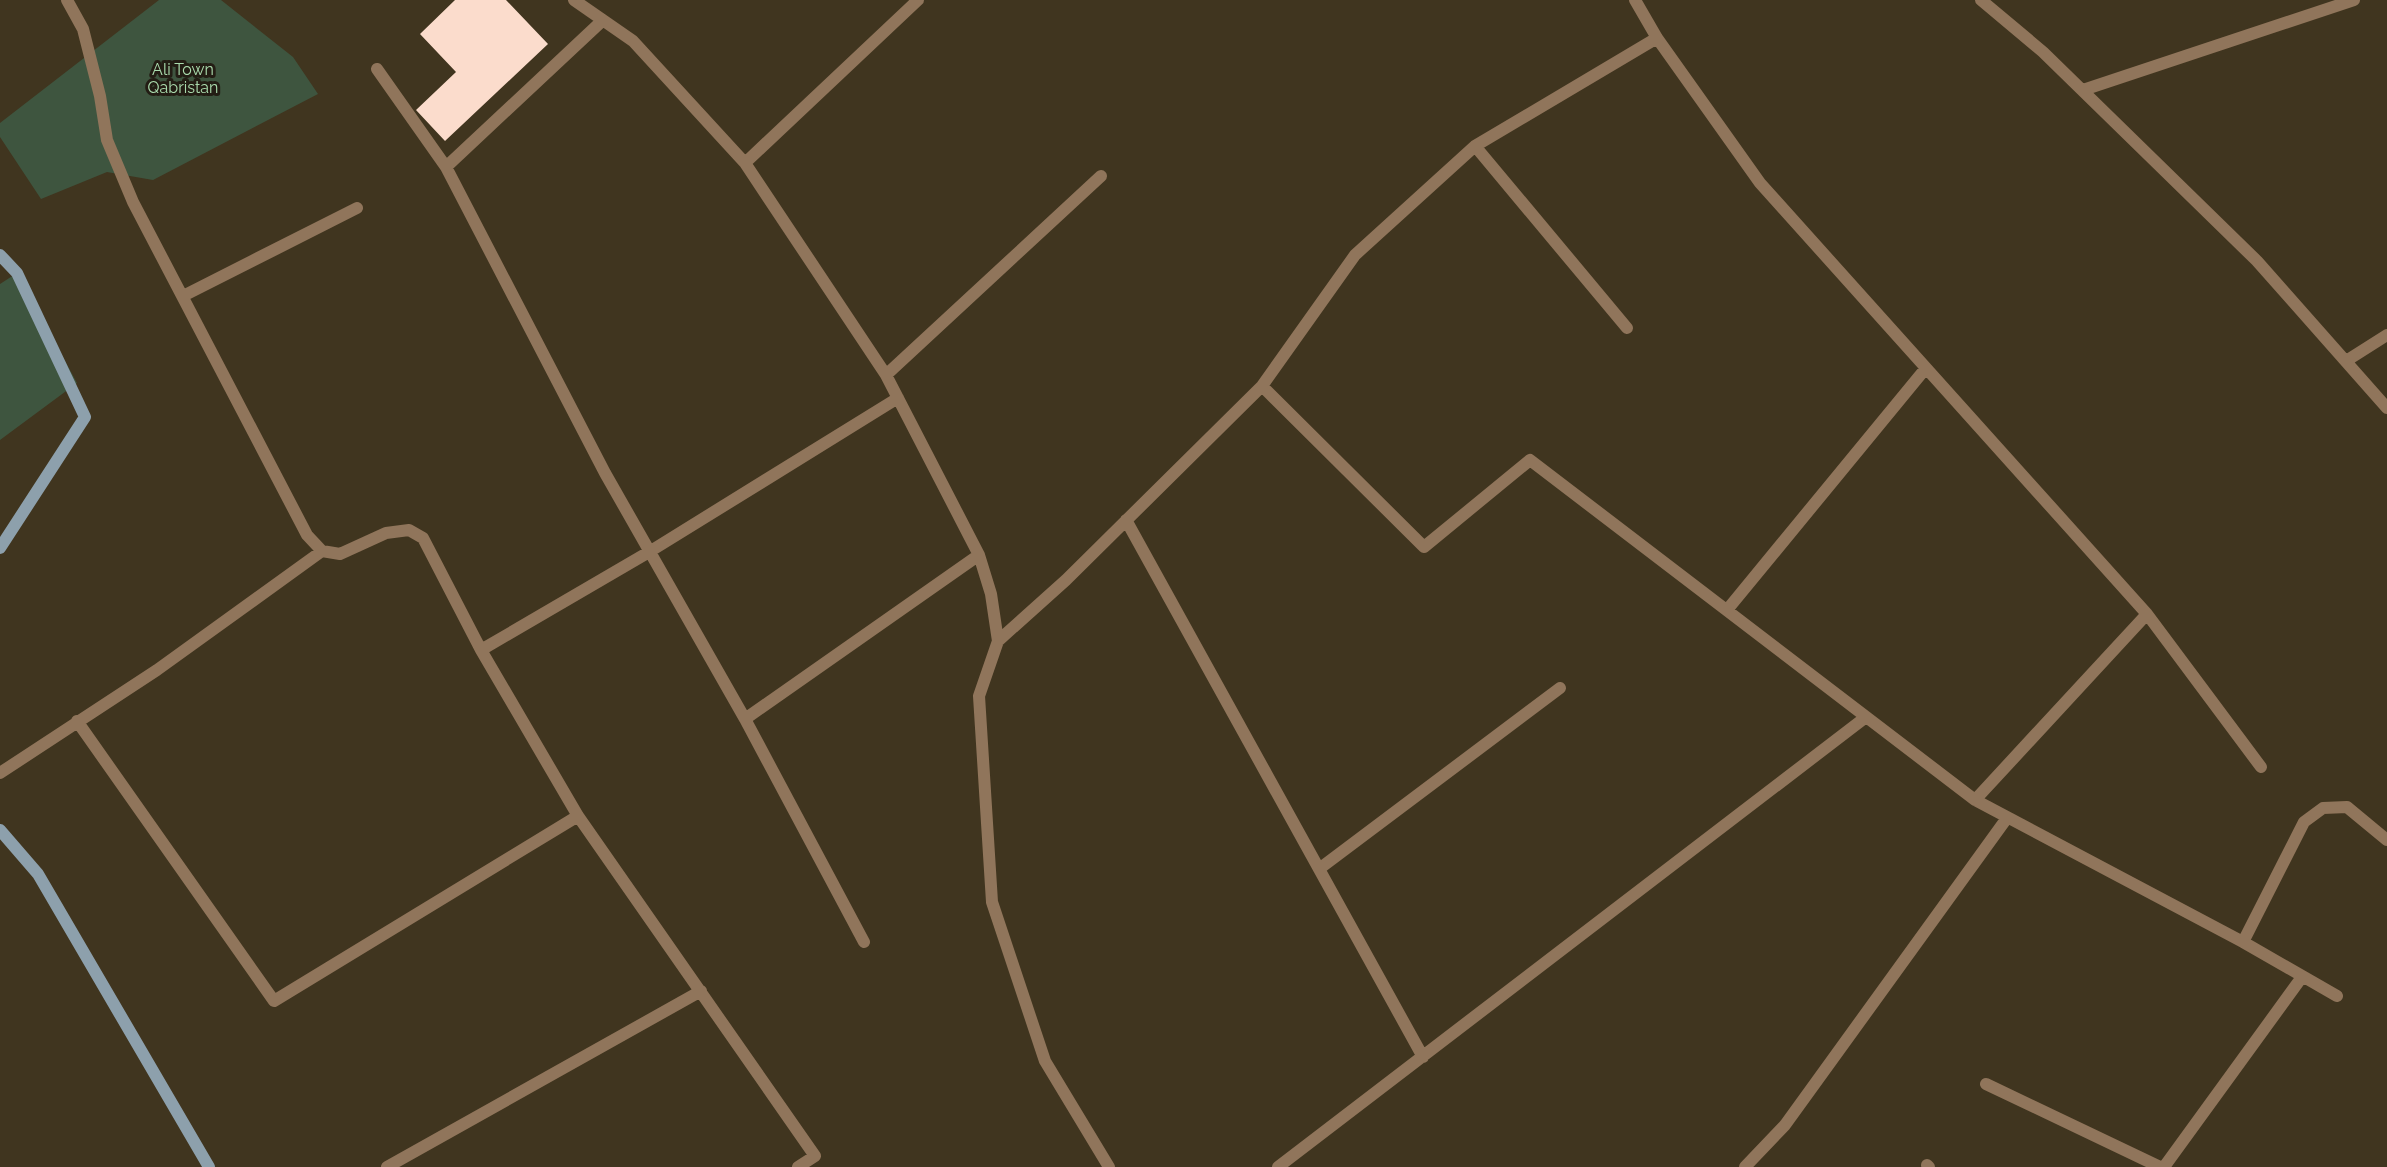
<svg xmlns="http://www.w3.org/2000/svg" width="2387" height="1167" font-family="Raleway,sans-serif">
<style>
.green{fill:#3e553f}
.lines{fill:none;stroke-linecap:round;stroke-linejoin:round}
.stream{stroke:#8da0ac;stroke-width:12}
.building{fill:#fbdccc}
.street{stroke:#90755b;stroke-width:12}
.labels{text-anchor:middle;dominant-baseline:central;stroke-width:6;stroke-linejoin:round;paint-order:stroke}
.park-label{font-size:16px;fill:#aadbad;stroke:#231d14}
</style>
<rect width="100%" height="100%" fill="#40351f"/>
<!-- green -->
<path class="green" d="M159,0H221L293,57L318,94L153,180L107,172L41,199L0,137V123Z
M17,273L77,383L0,440V284Z"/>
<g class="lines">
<!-- stream -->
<path class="stream" d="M0,255L17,273L85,417L0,548
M0,830L38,874L209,1167"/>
</g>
<!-- building -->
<path class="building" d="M455,0H506L548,44L445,141L416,110L456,72L420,34Z"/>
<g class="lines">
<!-- street -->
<path class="street" d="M67,0L83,29L100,96L107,140L133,202L307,535L322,551L340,554L386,533L409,530L423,538L481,650L578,816L815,1156L798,1167
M574,0L633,41L745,163L886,375L979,555L991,594L998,641L979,696L992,902L1045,1061L1109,1167
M1635,0L1657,38L1760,183L2147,614L2261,767
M1981,0L2043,52L2257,261L2387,408
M377,69L446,167L605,473L745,719L864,942
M2083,90L2354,0
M1475,146L1627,328
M745,163L918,0
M446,167L603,20
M183,296L357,208
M2346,361L2387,335
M886,375L1101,176
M1262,386L1424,547L1530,460L1975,800L2147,614
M1126,520L1423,1057
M1727,610L1926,368
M998,641L1066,580L1262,386L1355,255L1475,146L1657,38
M481,650L649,552L898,398
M745,719L979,555
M77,721L274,1001L578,816
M0,773L157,670L322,551
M1975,800L2243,942L2337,996
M1319,869L1560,688
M2243,942L2304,822L2323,808L2347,807L2387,840
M1986,1084L2160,1167
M1927,1165L1929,1167
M387,1167L701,991
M1278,1167L1866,717
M1745,1167L1785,1125L2007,818
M2164,1167L2302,977"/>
</g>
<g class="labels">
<!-- park labels -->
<g class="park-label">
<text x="183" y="69">Ali Town<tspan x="183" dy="18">Qabristan</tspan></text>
</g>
</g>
</svg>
